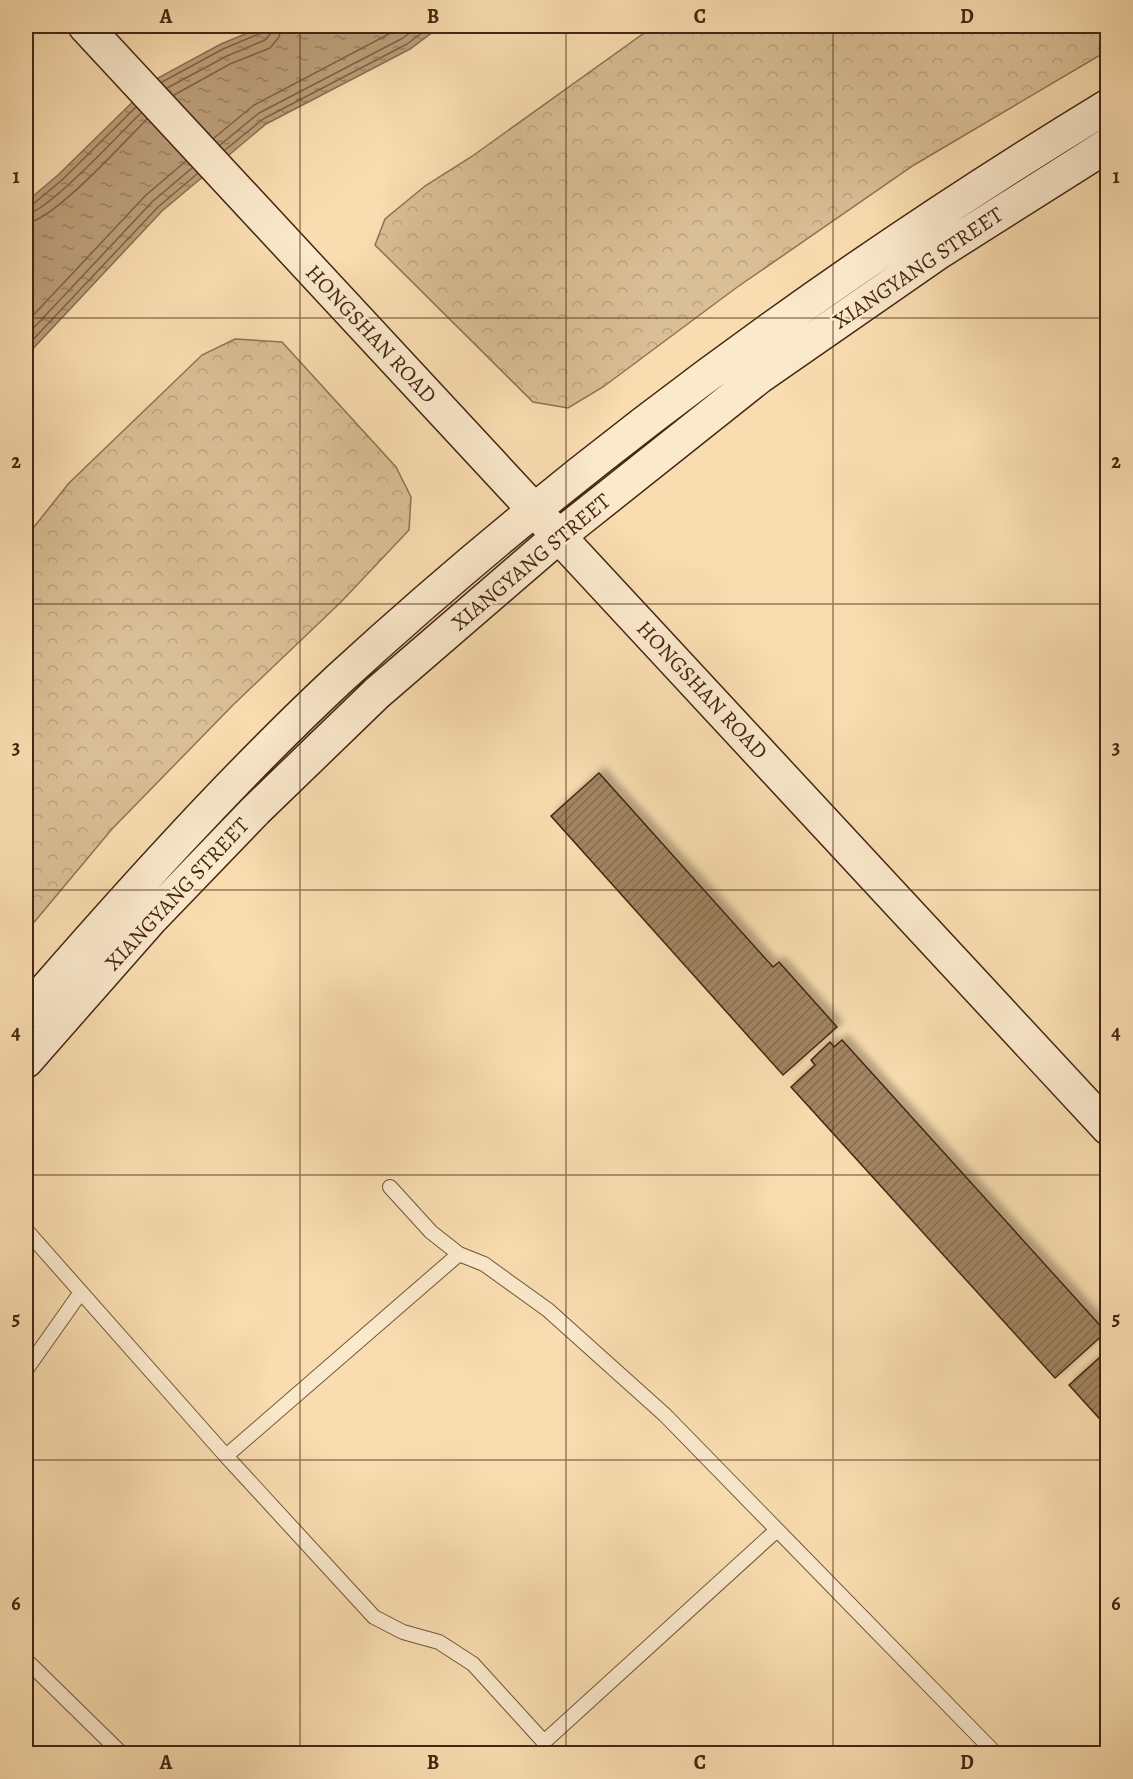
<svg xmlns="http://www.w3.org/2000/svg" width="1133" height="1779" font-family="Alegreya,serif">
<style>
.forest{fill:url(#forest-crowns);stroke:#907253;stroke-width:1.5}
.water{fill:url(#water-ripples);stroke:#8c6f50;stroke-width:1.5}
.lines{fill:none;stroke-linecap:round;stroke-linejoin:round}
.shore{stroke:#806246;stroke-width:1.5}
.building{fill:url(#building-hatch);stroke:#452611;stroke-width:1.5;filter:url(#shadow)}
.lane-casing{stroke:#725439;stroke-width:16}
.secondary-casing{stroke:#452611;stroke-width:36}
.lane{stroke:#fbe9cc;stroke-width:14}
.secondary{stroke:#fbe9cc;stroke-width:33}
.grid{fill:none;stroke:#452611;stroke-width:1.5;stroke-opacity:0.55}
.labels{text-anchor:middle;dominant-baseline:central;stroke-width:4.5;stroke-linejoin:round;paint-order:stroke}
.street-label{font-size:22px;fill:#452611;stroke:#fbe9cc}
.neatline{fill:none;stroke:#452611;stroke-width:2}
.grid-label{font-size:20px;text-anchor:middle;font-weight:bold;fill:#452611}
</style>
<defs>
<pattern id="forest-crowns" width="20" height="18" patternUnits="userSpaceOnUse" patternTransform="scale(1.5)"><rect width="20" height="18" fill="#dabe95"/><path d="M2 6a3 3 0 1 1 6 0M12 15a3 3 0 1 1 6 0" fill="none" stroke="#bca37f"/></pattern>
<pattern id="water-ripples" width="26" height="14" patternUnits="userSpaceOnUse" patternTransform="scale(1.5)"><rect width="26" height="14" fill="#bc9f7a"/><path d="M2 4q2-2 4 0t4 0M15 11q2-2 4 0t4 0" fill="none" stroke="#9b8163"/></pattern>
<pattern id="building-hatch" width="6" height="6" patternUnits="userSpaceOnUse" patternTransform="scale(1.5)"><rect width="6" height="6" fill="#a38564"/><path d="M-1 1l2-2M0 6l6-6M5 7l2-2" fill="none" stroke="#876d51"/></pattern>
<filter id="shadow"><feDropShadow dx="5.5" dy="-5.5" stdDeviation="3" flood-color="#0004"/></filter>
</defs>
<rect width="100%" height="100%" fill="#f9ddb0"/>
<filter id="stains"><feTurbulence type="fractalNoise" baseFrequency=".00333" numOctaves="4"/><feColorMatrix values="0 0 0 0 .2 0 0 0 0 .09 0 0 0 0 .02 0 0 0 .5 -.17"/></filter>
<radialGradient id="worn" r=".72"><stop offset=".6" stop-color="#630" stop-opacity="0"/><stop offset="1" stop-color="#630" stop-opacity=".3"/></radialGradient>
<!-- forest -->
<path class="forest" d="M654,26H1107V51L914,165L736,288L603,387L568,408L533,402L375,245L385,219L425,186L471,157Z
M235,339L282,342L396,467L411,497L409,530L341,602L233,705L112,829L26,932V537L69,483L202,355Z"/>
<!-- water -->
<path class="water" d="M265,26H441L410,49L266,124L162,211L26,356V202L58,175L156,79L221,44Z"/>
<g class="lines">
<!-- shore -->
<path class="shore" d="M162,82L223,49L261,33L265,26
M167,88L227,56L265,40L271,33L273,26
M174,95L230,64L270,48L279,37L282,26
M214,138L254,105L404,26
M220,145L259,113L403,38L419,26
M225,150L263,119L407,44L431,26
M26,206L32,205L62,180L136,107
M26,214C47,213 122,131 141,113
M26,223C52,222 125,141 147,119
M26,323L146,195L186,161
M26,336L152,202L192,168
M26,347L158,207L197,174"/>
</g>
<!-- building -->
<path class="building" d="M599,773L773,967L779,962L837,1027L783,1075L551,816Z
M842,1040L1106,1332L1055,1378L791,1087L815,1065L811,1060L830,1042L834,1047Z
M1108,1350V1428L1069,1385Z"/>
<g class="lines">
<!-- lane casing -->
<g class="lane-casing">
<path id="lane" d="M390,1187L431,1232L459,1254L484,1264L548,1310L665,1415L996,1754
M26,1230L226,1456L459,1254
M26,1370L81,1292
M226,1456L374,1617L403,1632L439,1642L473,1664L544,1742L777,1530
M26,1660L122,1754"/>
</g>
<!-- secondary casing -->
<g class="secondary-casing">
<path id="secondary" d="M85,26L1108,1128
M26,1012C124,899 229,782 338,680C574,463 834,273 1108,106
M26,1061L150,920L256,810L377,693L559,536L759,377L939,252L1108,145"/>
</g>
<!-- lane -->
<use href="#lane" class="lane"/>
<!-- secondary -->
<use href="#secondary" class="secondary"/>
</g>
<!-- grid -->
<path class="grid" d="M300,26V1754M566,26V1754M833,26V1754M26,318H1108M26,604H1108M26,890H1108M26,1175H1108M26,1460H1108"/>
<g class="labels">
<!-- street labels -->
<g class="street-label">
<text transform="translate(918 268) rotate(-34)">XIANGYANG STREET</text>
<text transform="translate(371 334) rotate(47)">HONGSHAN ROAD</text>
<text transform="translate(531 562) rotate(-40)">XIANGYANG STREET</text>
<text transform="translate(702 690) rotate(47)">HONGSHAN ROAD</text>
<text transform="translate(177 894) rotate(-47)">XIANGYANG STREET</text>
</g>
</g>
<!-- margin -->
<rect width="1133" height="1779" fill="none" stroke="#f9ddb0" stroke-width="66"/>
<rect x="33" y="33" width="1067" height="1713" class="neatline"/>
<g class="grid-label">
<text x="166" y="23">A</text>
<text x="433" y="23">B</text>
<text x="700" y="23">C</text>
<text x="967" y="23">D</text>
<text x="16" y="183">1</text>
<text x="1116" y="183">1</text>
<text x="16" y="468">2</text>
<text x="1116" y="468">2</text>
<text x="16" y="754">3</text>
<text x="1116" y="754">3</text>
<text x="16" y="1039">4</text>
<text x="1116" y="1039">4</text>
<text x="16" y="1325">5</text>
<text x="1116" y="1325">5</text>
<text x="16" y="1610">6</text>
<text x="1116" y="1610">6</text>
<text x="166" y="1769">A</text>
<text x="433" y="1769">B</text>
<text x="700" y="1769">C</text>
<text x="967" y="1769">D</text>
</g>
<rect width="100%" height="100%" filter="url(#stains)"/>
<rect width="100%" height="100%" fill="url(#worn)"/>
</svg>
